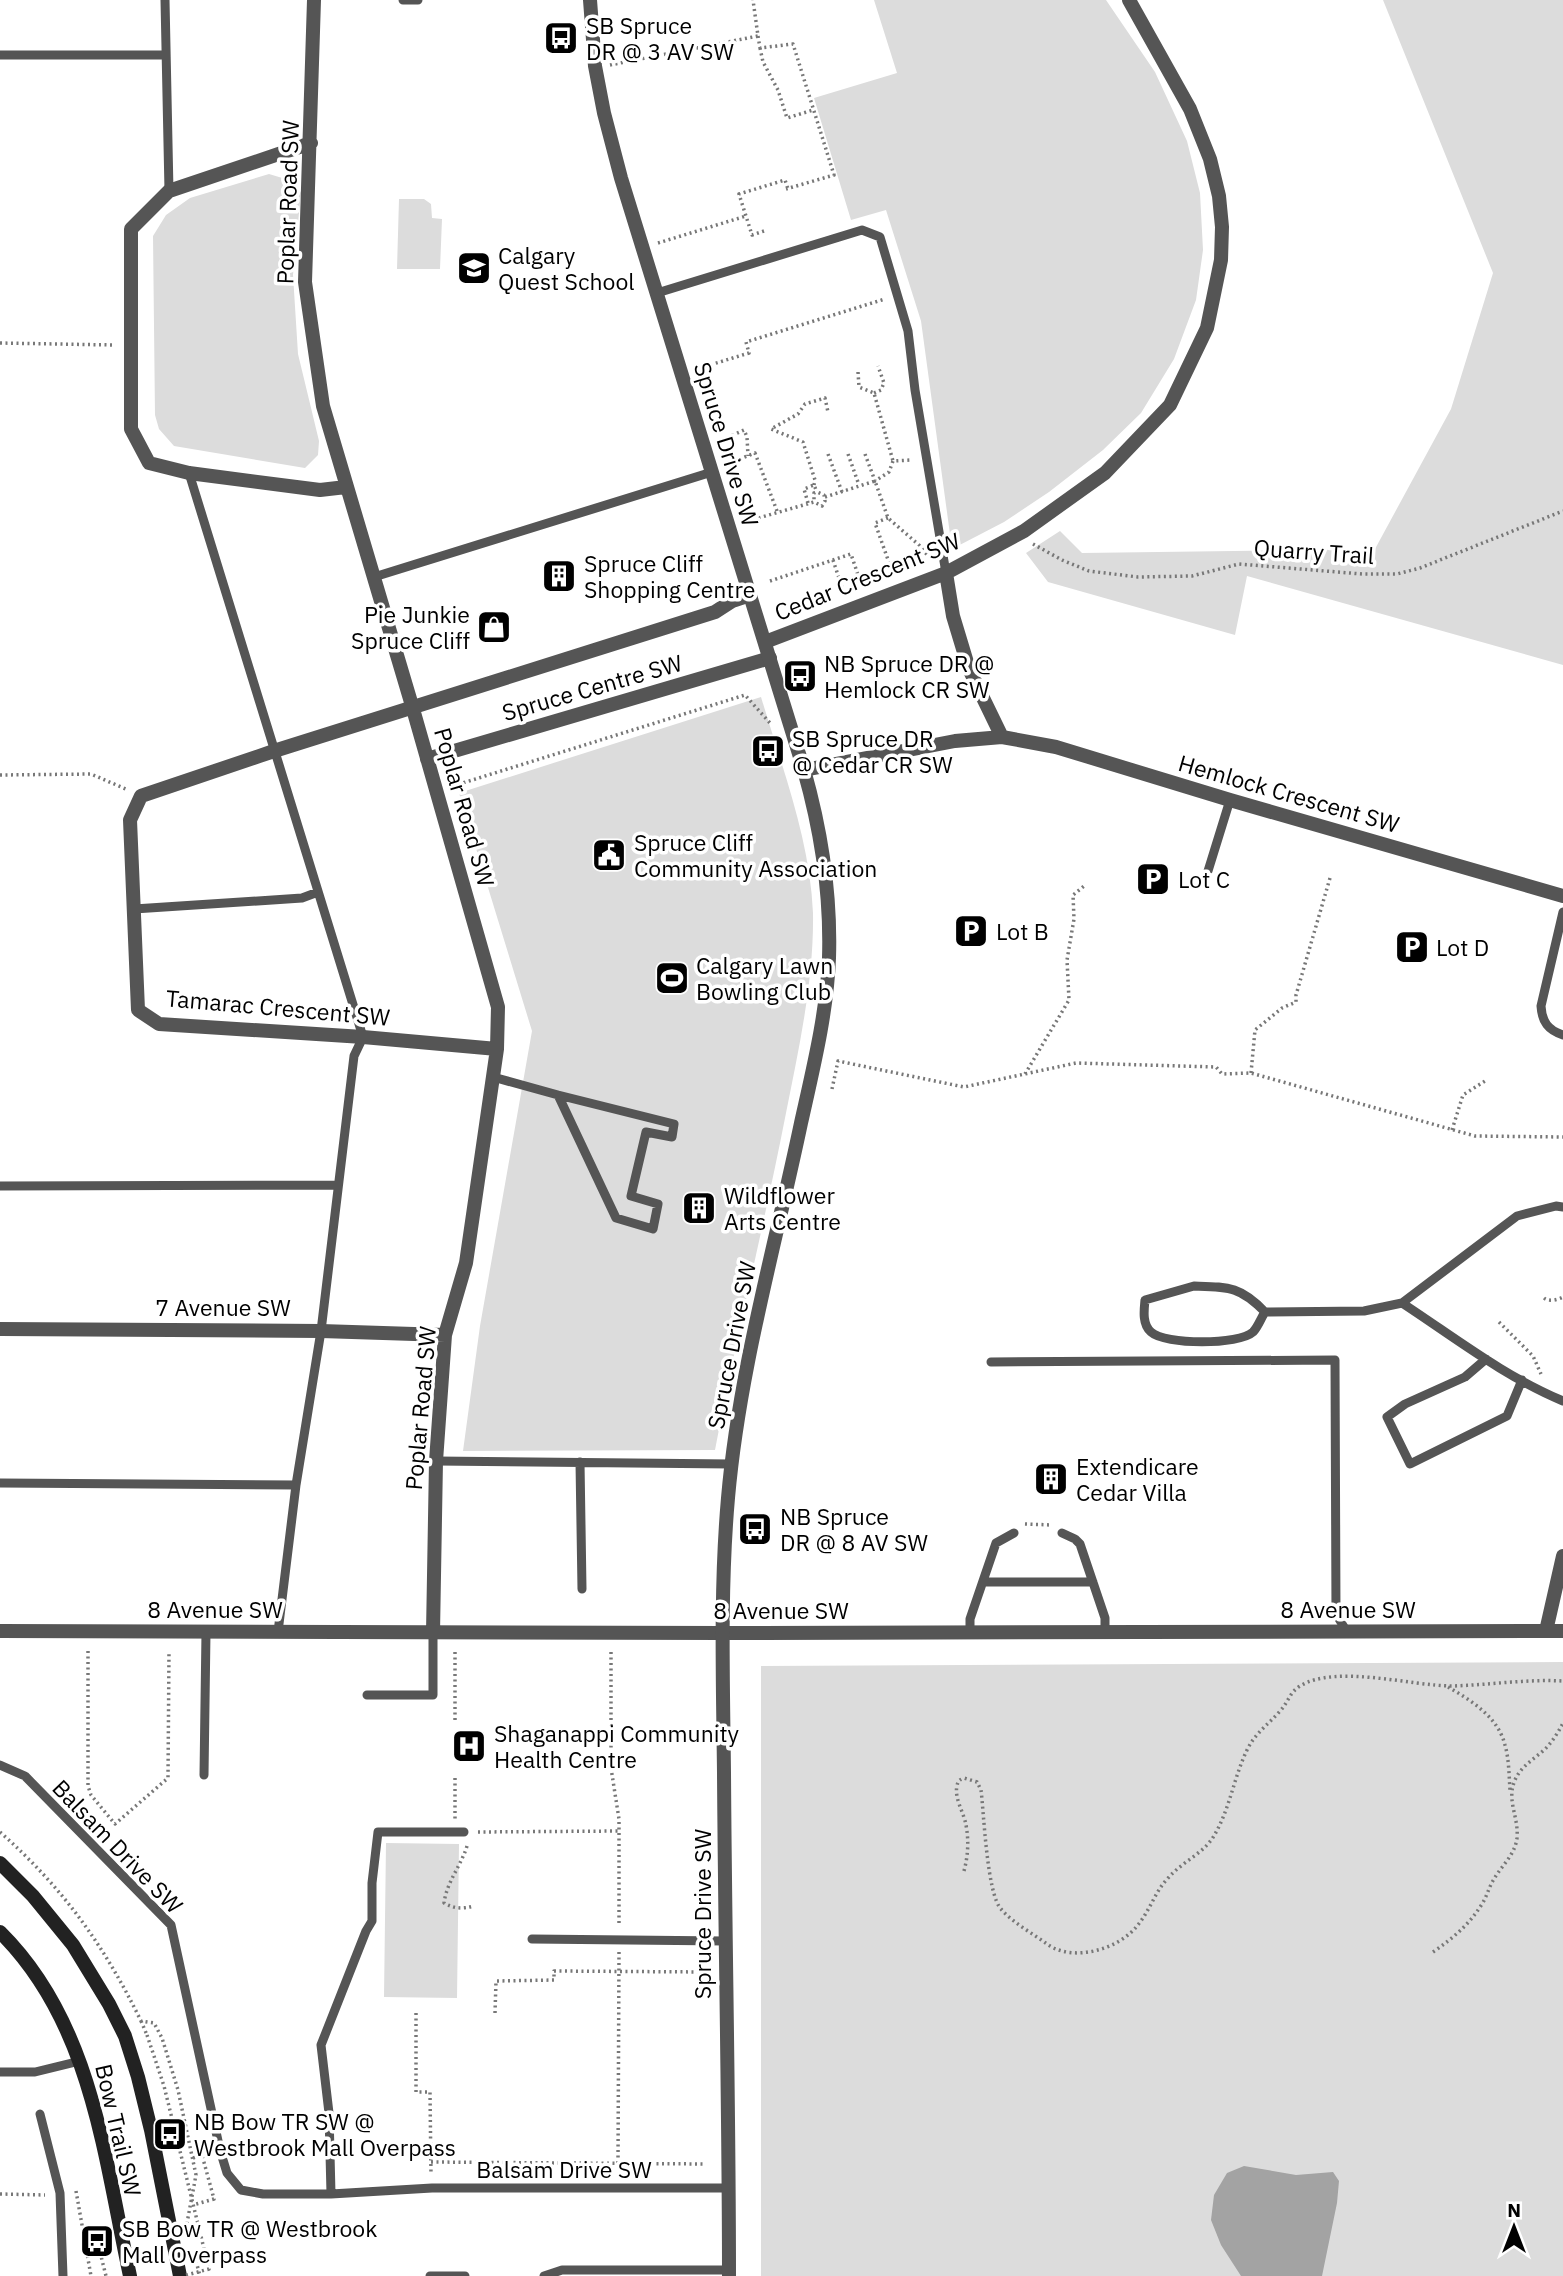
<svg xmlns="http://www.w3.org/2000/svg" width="1563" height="2276" font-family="'IBM Plex Sans',sans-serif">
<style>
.green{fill:#dcdcdc}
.water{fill:#a3a3a3}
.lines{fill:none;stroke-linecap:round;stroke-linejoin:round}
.path{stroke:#777;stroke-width:3.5;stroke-dasharray:2 3.5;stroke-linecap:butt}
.service{stroke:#555;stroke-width:9}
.minor{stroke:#555;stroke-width:14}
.tertiary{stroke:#555;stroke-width:14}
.secondary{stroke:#222;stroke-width:14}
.path-bridge{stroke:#777;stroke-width:3.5;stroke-dasharray:2 3.5;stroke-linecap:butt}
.labels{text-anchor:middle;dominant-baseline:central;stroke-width:7;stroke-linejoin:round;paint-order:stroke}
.poi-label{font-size:23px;fill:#000;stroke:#fff;text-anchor:start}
.street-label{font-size:23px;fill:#000;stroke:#fff}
</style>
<rect width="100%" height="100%" fill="#fff"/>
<!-- green -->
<path class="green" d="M874,0H1106L1155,72L1187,141L1200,193L1203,250L1196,300L1174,359L1141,413L1103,450L1049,492L1004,522L952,549L921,321L886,210L851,220L814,98L897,73Z
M1383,0H1563V665L1247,576L1235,635L1048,582L1026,553L1060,531L1082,553L1375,549L1451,409L1493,273Z
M269,174L289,180L301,192L293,275L298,354L319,441L318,455L305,468L174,446L159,429L155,415L153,236L166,215L190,198Z
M399,199H424L431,204L432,218L442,219L440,269H397Z
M761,697C782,768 810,839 813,913C814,980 799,1048 786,1113C764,1226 736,1337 715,1450L463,1451L480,1326L532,1031L459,793Z
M1563,1662V2276H761V1666Z
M386,1843L459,1844L457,1998L384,1997Z"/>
<!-- water -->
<path class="water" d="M1244,2166L1296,2175L1333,2172L1339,2181L1337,2203L1322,2276H1241L1221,2245L1211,2220L1214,2195L1227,2173Z"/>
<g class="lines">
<!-- path -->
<path class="path" d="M758,36L760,48L793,44L834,175L786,189
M760,48L763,62L778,90L787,118L813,110
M610,65L758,36L753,0
M764,231L752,235L739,194L785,180L788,189
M658,243L746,216
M0,343L114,345
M700,368L749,353L746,342L885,299
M858,372L859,387L874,393L893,461
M874,393L881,390L884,383L878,366
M722,440L744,430L747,437L748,456
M828,454L842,492
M848,454L859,485
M865,454L875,481L889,472L893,461L911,460
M729,463L755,453L777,511
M814,485L815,480L803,442L771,429L798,414L805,404L825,398L828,412
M825,497L875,481L888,518L919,545L928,556
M808,503L804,489L814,485L817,492
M888,518L875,523L892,571
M748,521L814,502V493L817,492L824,495L825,501L822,506L814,502
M1033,544L1062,560L1089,571L1138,577L1192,576L1239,564L1362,574H1397L1420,568L1563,511
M833,560L842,587
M770,581L851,554L860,581
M0,775L91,774L128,790
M453,786L745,695L770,723
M1251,1073L1255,1030L1282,1008L1296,1002V995L1330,878
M1025,1074L1069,1000L1067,960L1074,919L1073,895L1084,886
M832,1089L838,1061L964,1087L1076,1063L1216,1067L1222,1074L1251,1073L1475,1136L1563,1137
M1452,1130L1463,1095L1485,1081
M1544,1298C1549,1302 1557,1300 1563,1297
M1499,1322L1533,1356L1541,1374
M1025,1524L1052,1525
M88,1651V1786L91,1795L115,1824L168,1778L169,1651
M455,1652V1720
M611,1652V1768L619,1819V1926
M1448,1687C1472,1701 1498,1717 1505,1745C1509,1759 1509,1775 1510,1790
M455,1778V1820
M0,1832C63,1888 104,1945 141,2021L154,2023L162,2038L178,2090L196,2175L187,2223
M478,1832L619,1831
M467,1846C461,1866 447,1881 444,1903C455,1909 462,1909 474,1906
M964,1871C968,1856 969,1841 966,1825C964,1813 954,1798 957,1786C958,1780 960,1780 964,1778L977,1782L981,1790C984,1814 987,1894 1001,1909C1013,1923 1032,1933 1047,1944C1073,1963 1119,1949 1137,1926C1150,1911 1155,1891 1169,1877C1183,1861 1205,1853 1215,1834C1230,1808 1234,1777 1247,1750C1255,1733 1269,1724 1281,1710C1288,1702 1290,1692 1300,1686C1336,1664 1412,1686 1452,1686C1489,1685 1526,1679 1563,1681
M1433,1952C1453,1938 1469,1925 1482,1904C1487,1896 1489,1887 1494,1879C1502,1865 1515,1855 1517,1838C1519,1817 1506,1800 1515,1780C1522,1764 1537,1758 1548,1746C1554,1739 1559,1731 1563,1723
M416,2013V2092H430L431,2175
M495,2013L496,1981L554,1980V1971L705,1972
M141,2021L147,2035
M193,2158L202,2155L214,2199L193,2205
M431,2162L704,2164
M618,2163L619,1952
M76,2191L91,2276
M0,2194L45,2195
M85,2247L98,2244L106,2276
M196,2261L200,2276"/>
<!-- service -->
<path class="service" d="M165,0L169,191
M403,0H418
M0,55H166
M657,293L862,230L880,237L908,331L915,390L946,573
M374,577L712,472
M1208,871L1230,800
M134,909L302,898L318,892
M1563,912L1541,1006C1542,1022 1548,1030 1563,1035
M493,1077L558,1095L616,1218L653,1229L658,1204L631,1196L646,1132L672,1137L674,1124L558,1095
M0,1186L338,1185
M1194,1286C1228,1287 1240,1286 1265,1312C1261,1318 1258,1327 1253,1332C1239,1345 1165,1345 1151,1332C1142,1324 1144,1310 1145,1300Z
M1402,1303L1517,1216L1556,1206L1563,1207
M1265,1312L1364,1311L1402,1303C1454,1337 1505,1377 1563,1401
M1486,1359L1465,1377L1405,1404L1387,1417L1410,1464L1507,1416L1522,1380
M991,1362L1335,1360L1336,1614L1347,1632
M436,1461L731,1464
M580,1462L582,1589
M0,1483L296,1485L321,1331L354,1056L363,1037L189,473
M1062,1533L1075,1539L1080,1544L1105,1618V1633
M983,1582H1093
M278,1632L296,1485
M970,1633V1619L996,1543L1014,1533
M367,1695H433V1633
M0,1765L25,1776L171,1925L220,2150L227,2173L241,2190L263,2194H331L432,2188H727
M204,1775L206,1632
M532,1939L725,1941
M0,2072H35L80,2061
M40,2114L60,2193L63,2276
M331,2194L329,2113L321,2045L366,1931L372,1921V1883L378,1832H464
M430,2276H465
M544,2276L562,2270H729"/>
<!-- minor -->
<path class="minor" d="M314,0L305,282L323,406L413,709L498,1007L497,1049L466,1263L445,1335L436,1461L433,1633
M311,143L169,191L131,229V429L149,463L189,473L320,490L346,487
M946,573L953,616L969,669L1002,737
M765,642L946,573L1024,531L1105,473L1170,405L1207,328L1221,260L1222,227L1219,196L1210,159L1190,109L1129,0
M427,759L770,658
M804,770L955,741L1002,737L1056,747L1230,800L1563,896
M497,1049L363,1037L159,1024L138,1010L130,820L141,796L274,751L715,612L732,601L750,595
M0,1329L321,1331L445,1335
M0,1631L723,1633L1563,1631
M1546,1631L1563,1556"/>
<!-- tertiary -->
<path class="tertiary" d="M590,0L595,66L604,113L621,178L804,770C821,830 831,895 829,958C827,1013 813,1069 801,1123C775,1247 739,1371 728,1498C720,1589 723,1681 724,1772C725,1940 729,2108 729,2276"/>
<!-- secondary -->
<path class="secondary" d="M0,1863L33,1896L73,1945L109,2004L125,2036L138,2077L151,2130L180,2276
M0,1932C92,2023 104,2156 130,2276"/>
<!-- path-bridge -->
<path class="path-bridge" d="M147,2035L164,2086L209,2269L183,2276"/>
</g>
<!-- icons -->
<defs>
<g id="bus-square" transform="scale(1.75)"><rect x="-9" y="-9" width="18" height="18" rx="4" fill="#000" stroke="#fff"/><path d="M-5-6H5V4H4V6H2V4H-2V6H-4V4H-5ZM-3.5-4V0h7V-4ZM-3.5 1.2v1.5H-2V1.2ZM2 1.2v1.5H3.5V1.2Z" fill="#fff"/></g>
<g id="school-square" transform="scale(1.75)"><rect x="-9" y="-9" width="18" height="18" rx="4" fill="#000" stroke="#fff"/><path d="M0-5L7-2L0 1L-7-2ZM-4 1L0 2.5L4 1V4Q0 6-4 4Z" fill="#fff"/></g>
<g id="building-square" transform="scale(1.75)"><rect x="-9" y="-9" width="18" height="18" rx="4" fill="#000" stroke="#fff"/><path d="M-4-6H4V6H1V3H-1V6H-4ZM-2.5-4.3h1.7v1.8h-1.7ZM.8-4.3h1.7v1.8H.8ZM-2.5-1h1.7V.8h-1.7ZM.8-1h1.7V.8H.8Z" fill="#fff"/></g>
<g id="shop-square" transform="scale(1.75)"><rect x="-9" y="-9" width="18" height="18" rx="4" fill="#000" stroke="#fff"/><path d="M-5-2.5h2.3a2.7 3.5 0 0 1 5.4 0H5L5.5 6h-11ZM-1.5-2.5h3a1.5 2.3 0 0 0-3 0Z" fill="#fff"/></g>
<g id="civic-square" transform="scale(1.75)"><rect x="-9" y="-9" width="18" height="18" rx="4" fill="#000" stroke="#fff"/><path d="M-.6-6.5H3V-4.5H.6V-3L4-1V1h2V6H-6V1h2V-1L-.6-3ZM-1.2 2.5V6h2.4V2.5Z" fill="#fff"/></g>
<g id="parking-square" transform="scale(1.75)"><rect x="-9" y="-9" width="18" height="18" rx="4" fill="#000" stroke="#fff"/><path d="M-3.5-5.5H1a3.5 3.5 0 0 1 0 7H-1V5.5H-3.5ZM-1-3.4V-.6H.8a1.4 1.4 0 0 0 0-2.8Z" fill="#fff"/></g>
<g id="stadium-square" transform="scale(1.75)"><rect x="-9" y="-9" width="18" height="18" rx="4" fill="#000" stroke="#fff"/><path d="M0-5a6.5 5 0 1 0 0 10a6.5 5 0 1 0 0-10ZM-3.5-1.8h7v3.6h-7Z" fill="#fff"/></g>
<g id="hospital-square" transform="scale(1.75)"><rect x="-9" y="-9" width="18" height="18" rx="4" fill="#000" stroke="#fff"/><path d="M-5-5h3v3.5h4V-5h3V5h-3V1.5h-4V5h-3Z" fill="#fff"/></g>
</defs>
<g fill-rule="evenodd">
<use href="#bus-square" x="561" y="38"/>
<use href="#school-square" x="474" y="268"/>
<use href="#building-square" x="559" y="576"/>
<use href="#shop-square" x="494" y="627"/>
<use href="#bus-square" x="800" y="676"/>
<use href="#bus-square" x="768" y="751"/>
<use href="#civic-square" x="609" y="855"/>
<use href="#parking-square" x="1153" y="879"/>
<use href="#parking-square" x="971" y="931"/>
<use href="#parking-square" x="1412" y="947"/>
<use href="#stadium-square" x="672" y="978"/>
<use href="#building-square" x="699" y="1208"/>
<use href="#building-square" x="1051" y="1479"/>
<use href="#bus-square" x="755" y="1529"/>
<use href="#hospital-square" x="469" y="1746"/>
<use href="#bus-square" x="170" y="2134"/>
<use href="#bus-square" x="97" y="2241"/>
</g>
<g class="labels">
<!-- poi labels -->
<g class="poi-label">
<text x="586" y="25">SB Spruce<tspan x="586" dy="26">DR @ 3 AV SW</tspan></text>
<text x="498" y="255">Calgary<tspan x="498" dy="26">Quest School</tspan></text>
<text x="584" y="563">Spruce Cliff<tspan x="584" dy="26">Shopping Centre</tspan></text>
<text x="470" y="614" text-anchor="end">Pie Junkie<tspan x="470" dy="26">Spruce Cliff</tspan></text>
<text x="824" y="663">NB Spruce DR @<tspan x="824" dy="26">Hemlock CR SW</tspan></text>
<text x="792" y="738">SB Spruce DR<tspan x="792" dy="26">@ Cedar CR SW</tspan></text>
<text x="634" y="842">Spruce Cliff<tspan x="634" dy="26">Community Association</tspan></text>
<text x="1178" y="879">Lot C</text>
<text x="996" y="931">Lot B</text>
<text x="1436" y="947">Lot D</text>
<text x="696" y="965">Calgary Lawn<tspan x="696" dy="26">Bowling Club</tspan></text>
<text x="724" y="1195">Wildflower<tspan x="724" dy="26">Arts Centre</tspan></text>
<text x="1076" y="1466">Extendicare<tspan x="1076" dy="26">Cedar Villa</tspan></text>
<text x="780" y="1516">NB Spruce<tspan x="780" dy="26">DR @ 8 AV SW</tspan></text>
<text x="494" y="1733">Shaganappi Community<tspan x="494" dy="26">Health Centre</tspan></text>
<text x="194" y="2121">NB Bow TR SW @<tspan x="194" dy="26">Westbrook Mall Overpass</tspan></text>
<text x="122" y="2228">SB Bow TR @ Westbrook<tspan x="122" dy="26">Mall Overpass</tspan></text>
</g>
<!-- street labels -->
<g class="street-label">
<text transform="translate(287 202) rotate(-88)">Poplar Road SW</text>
<text transform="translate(727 444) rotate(73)">Spruce Drive SW</text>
<text transform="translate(1314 551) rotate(4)">Quarry Trail</text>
<text transform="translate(867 576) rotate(-22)">Cedar Crescent SW</text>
<text transform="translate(592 687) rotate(-16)">Spruce Centre SW</text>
<text transform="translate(1289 793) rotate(16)">Hemlock Crescent SW</text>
<text transform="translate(465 807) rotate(74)">Poplar Road SW</text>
<text transform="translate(278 1007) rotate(5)">Tamarac Crescent SW</text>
<text x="223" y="1307">7 Avenue SW</text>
<text transform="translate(731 1345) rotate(-79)">Spruce Drive SW</text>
<text transform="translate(420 1408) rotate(-85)">Poplar Road SW</text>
<text x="215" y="1609">8 Avenue SW</text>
<text x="1348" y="1609">8 Avenue SW</text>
<text x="781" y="1610">8 Avenue SW</text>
<text transform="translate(118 1846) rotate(46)">Balsam Drive SW</text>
<text transform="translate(702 1914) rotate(-90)">Spruce Drive SW</text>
<text transform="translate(119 2130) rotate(77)">Bow Trail SW</text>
<text x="564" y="2169">Balsam Drive SW</text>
</g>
</g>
<!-- north arrow -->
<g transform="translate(1514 2227)" stroke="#ffffff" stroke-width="5" paint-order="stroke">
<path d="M0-5L12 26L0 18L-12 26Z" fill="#000000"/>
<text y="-10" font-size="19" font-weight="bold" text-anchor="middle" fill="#000000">N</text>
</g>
</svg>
